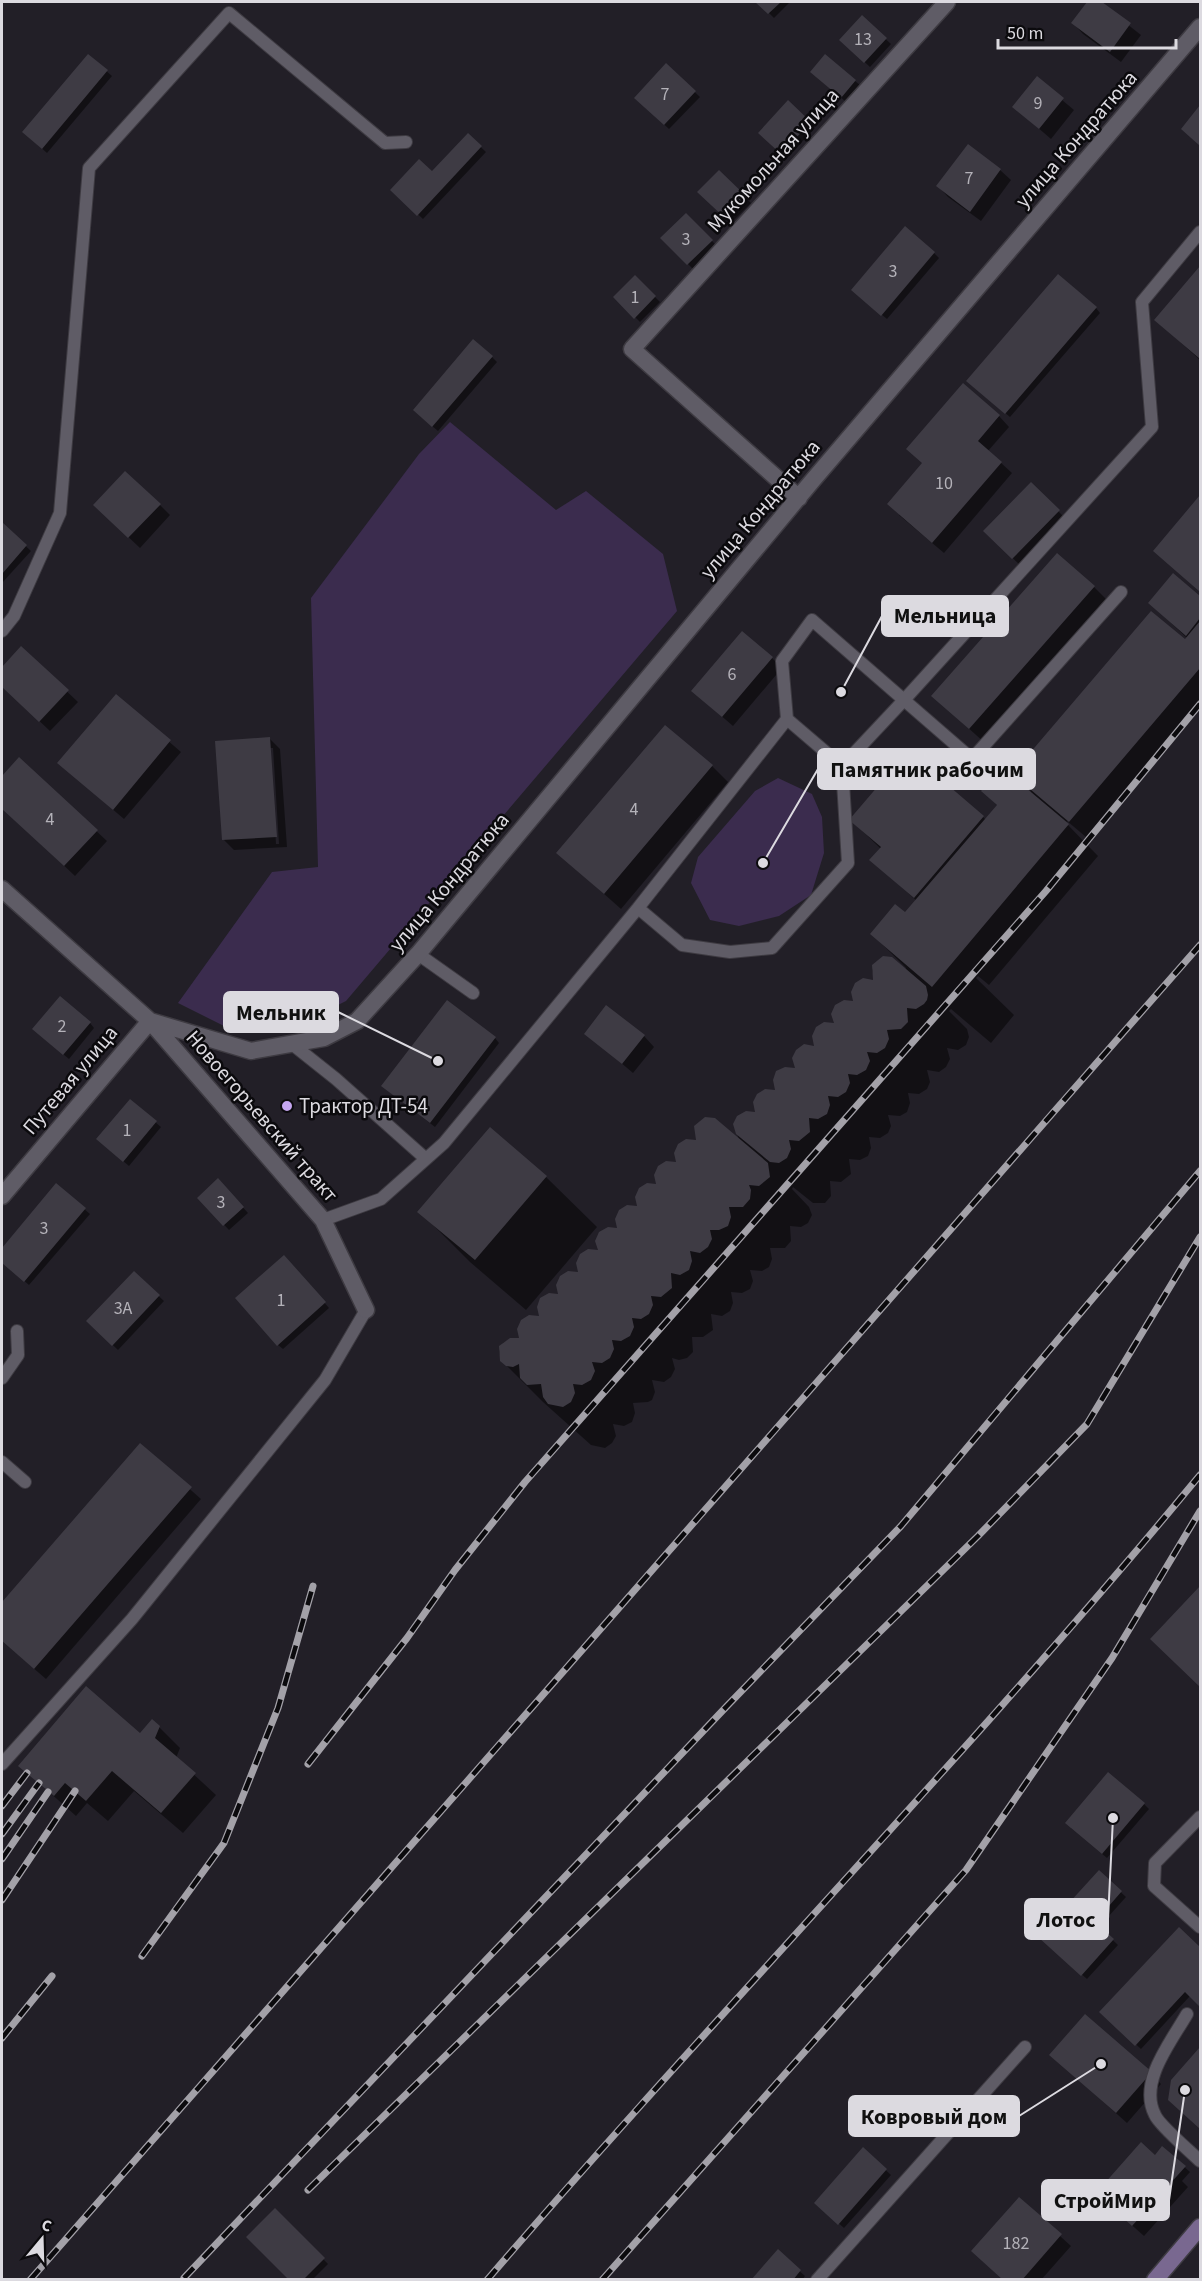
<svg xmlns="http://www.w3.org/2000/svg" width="1202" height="2281" font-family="'Source Sans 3',sans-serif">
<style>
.green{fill:#3b2c4e}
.shadow{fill:#0007;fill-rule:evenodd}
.building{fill:#3e3b44}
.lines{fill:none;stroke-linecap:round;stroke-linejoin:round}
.service-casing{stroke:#3e3b42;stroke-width:14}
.minor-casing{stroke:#3e3b42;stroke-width:19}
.secondary-casing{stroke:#3e3b42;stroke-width:19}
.service{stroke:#5f5c66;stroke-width:12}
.minor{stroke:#5f5c66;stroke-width:16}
.secondary{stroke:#796890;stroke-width:16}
.rail-casing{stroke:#a3a1a8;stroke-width:7}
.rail{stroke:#0b0a0d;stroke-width:4.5;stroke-dasharray:14;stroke-linecap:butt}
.poi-dot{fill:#c5a6f0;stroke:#0b0a0d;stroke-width:2}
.labels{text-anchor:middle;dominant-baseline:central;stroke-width:5;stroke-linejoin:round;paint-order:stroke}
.number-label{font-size:18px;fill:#b4b2b9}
.street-label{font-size:21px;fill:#dcdae0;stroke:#0b0a0d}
.poi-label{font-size:21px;fill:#dcdae0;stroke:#0b0a0d;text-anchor:start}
.leader{fill:none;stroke:#dcdae0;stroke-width:2}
.callout-dot{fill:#dcdae0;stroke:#0b0a0d;stroke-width:2}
.callout{fill:#dcdae0;stroke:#dcdae0;stroke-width:2}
.callout-label{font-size:22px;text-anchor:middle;font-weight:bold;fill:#111}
</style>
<rect width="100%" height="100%" fill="#221f27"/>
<!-- green -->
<path class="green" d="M450,422L556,510L586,491L663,554L677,611L346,1001L292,1028L226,1027L178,1003L272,872L318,867L311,598L419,454Z
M778,778L812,794L822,817L824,853L811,895L779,916L739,926L710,920L691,883L698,857L755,791Z"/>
<!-- shadow -->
<path class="shadow" d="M758,2H790L774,18Z
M1089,2H1099L1141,35L1121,62L1083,34L1073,23Z
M862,17L891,44L870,67L841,40Z
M89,56L112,76L47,153L29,137Z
M667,66L700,97L669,129L636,98Z
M817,77L855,81L860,85L846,102Z
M1037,79L1074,110L1051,139L1014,107Z
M788,102L815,128L787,158L760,132Z
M1200,108V146L1183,129Z
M468,135L486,152L423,219L392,190L432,173Z
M968,146L1000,170L1011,180L981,221L948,197L938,186Z
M719,172L751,203L731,223L699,192Z
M686,215L717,246L693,269L662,238Z
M934,253L939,258L887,319L858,295Z
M1200,268V360L1156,320Z
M635,277L660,302L640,322L615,297Z
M1096,308L1100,313L1010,417L973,386Z
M492,357L497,362L438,431L419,415Z
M999,416L1009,427L988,451L1012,473L944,553L899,515Z
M1031,484L1069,522L1023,568L985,531Z
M1200,497V592L1155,551Z
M160,505L170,515L140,548L105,515Z
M2,524L31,551L2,583Z
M1173,575L1200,598V703L1086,837L1067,821L1066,823L1098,856L989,985L978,976L976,978L1014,1015L991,1043L951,1009L949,1011L967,1029L969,1037L966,1045L958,1050L947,1048L950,1059L946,1067L939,1072L927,1070L930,1082L927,1089L919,1094L908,1093L910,1103L907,1112L900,1116L888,1115L891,1126L888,1133L880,1138L869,1137L871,1148L868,1156L860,1160L849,1159L851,1174L841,1182L830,1181L831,1196L825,1203H813L793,1187L792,1189L809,1207L812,1215L808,1223L801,1227L790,1226L791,1241L785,1248H770L772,1259L769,1267L762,1271L750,1270L753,1281L750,1289L742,1293L731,1292L733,1303L730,1311L722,1316L711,1314L713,1330L703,1337H692L693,1352L687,1358L679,1360L672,1358L675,1369L671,1377L664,1382L652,1380L655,1392L652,1400L648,1402L633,1403L635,1413L632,1422L624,1426L613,1424L616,1436L612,1443L605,1448L591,1445L543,1402L501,1360L499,1351L503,1343L510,1339L521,1340L678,1163L739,1140L735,1125L757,1114L875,982L872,970L876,962L905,970L906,968L872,934L918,925L917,901L871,860L881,849L851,820L983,817L986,820L998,806L983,791L1030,793L1031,791L1014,774L1188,639L1150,603Z
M1094,587L1110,603L986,744L933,696Z
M21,648L78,702L50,731L2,686V669Z
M772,658L782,668L733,726L704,701Z
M116,696L181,752L124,819L70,773Z
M270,739L280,749L287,847L234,850L224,840ZM270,748H273L279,844H276Z
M19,759L107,841L75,876L2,807V778Z
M712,766L728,782L621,909L558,853Z
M90,1023L94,1028L69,1059L39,1034Z
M586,1033L644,1036L654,1047L633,1073Z
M495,1038L499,1043L435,1127L387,1090Z
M130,1101L161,1127L129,1166L103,1144Z
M546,1177L597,1227L526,1310L470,1262L419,1211Z
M218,1180L248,1213L229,1230L199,1198Z
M56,1185L90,1214L29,1285L2,1262V1250Z
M289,1262L329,1308L283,1349L278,1345Z
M134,1273L164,1301L118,1350L88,1321Z
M140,1445L201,1499L46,1679L2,1641V1605Z
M1200,1589V1685L1152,1639Z
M159,1727L180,1748L176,1758L216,1795L183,1833L134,1791L108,1821L87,1803L76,1816L20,1766L141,1735Z
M1144,1804L1149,1809L1107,1858L1071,1828Z
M1099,1872L1126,1897L1099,1927L1118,1945L1087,1979L1045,1942Z
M1179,1929L1200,1949V2006L1190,1996L1141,2049L1101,2012Z
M1200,2049V2128L1180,2110L1172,2080Z
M1062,2065L1151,2074L1161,2084L1127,2123Z
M1163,2148L1190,2172L1182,2181L1188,2187L1144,2236L1108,2204Z
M863,2149L891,2175L844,2228L820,2207Z
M1019,2199L1071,2246L1041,2280H1004Z
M275,2210L328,2264L312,2280H291Z
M778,2252L805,2276L802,2280H753Z"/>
<!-- building -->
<path class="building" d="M755,2H781L768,14Z
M1087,2H1102L1131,23L1110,52L1071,23Z
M862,15L887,38L864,63L839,40Z
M88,54L108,70L42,149L22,132Z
M825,54L856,80L841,98L810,72Z
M666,63L696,91L664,125L634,98Z
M1037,76L1064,98L1039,129L1012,107Z
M788,100L811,122L781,154L758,133Z
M1200,105V146L1181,129Z
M468,133L482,146L417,216L390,190L419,159L432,171Z
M968,144L1001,169L970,212L936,186Z
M719,170L747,197L726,219L697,192Z
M686,213L713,240L687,265L660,238Z
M905,226L935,252L881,316L851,290Z
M1200,266V359L1154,320Z
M1058,274L1097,307L1005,414L966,381Z
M635,275L656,296L634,319L613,297Z
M473,339L493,356L432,427L413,410Z
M963,383L1000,415L978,441L1002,462L932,543L887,504L922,463L906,449Z
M125,471L161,504L128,538L93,505Z
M1031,482L1060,510L1012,559L983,531Z
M1200,495V592L1153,551Z
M2,522L27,545L2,574Z
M1057,553L1095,586L969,729L931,696Z
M1173,573L1200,596V618L1186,636L1148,603Z
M1151,611L1185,639L1200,621V668L1069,822L1012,774Z
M742,631L773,657L722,717L691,691Z
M21,646L69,690L39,722L2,687V667Z
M116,694L171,740L113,810L57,763Z
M665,725L713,765L604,894L556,853Z
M270,737L277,837L222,840L215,741Z
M908,751L984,816L914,898L869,860L881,847L849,820Z
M19,757L98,830L64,866L2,809V776Z
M1001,767L1069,824L932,987L870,934L895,904L905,912L997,805L981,791Z
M883,956L892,957L926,986L928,995L927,1000L924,1004L916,1009L907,1008L908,1022L901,1029L887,1030L889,1039L885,1048L877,1053L867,1052L870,1061L866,1070L857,1075L848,1074L850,1083L846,1092L838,1097L828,1096L830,1105L827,1114L818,1119L809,1118L810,1132L799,1141L789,1140L791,1149L787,1158L779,1163L770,1162L736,1134L733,1124L737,1116L746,1111L755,1112L753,1102L757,1094L765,1089L775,1090L773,1080L776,1071L785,1067L795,1068L792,1058L796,1050L804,1044L814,1046L812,1036L816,1027L824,1022L834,1023L831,1014L835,1005L844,1000L853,1001L851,992L855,983L863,978L873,980L872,965Z
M60,996L91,1022L63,1055L32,1029Z
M447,1000L496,1037L430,1123L381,1086Z
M606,1005L645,1035L622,1064L584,1034Z
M130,1099L157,1121L123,1162L96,1139Z
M705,1117L715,1118L768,1163L770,1177L759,1186L749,1185L751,1190L750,1199L743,1207H729L731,1217L728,1226L719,1230H710L712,1239L708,1247L700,1253L690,1251L692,1261L689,1270L680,1275L671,1273L672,1288L661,1297L651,1296L653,1305L649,1314L641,1319L632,1318L634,1327L630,1336L621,1341L612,1340L614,1349L610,1358L602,1363L592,1362L595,1371L591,1380L582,1385L573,1384L575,1393L571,1402L563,1407L548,1404L543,1397L541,1384L527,1385L520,1378L519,1364L513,1367L506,1366L500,1361L499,1346L510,1338H519L517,1329L521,1320L529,1315L539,1316L537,1307L540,1298L549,1293L558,1294L556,1285L560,1276L568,1271L578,1272L576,1263L580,1254L588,1249L598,1250L595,1241L599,1232L608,1227L617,1228L615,1219L619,1210L627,1205L637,1206L635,1197L639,1188L647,1183L656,1184L654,1175L658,1166L666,1161L676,1162L674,1153L678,1144L686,1139L696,1140L694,1126Z
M490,1127L547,1176L475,1260L417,1212Z
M218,1178L244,1207L223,1226L197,1198Z
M56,1183L86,1208L24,1282L2,1263V1248Z
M284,1255L326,1302L277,1346L235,1298Z
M134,1271L160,1295L112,1346L86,1321Z
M140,1443L192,1487L34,1669L2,1641V1602Z
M1200,1586V1687L1150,1639Z
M86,1686L140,1733L152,1719L160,1726L155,1738L196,1773L161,1813L112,1771L86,1801L65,1783L54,1796L18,1766Z
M1108,1772L1145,1803L1102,1854L1065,1823Z
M1099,1870L1122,1891L1095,1922L1114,1939L1081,1976L1038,1937Z
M1179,1927L1200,1947V2007L1185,1992L1135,2046L1099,2012Z
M1085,2014L1152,2072L1116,2113L1049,2055Z
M1200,2047V2129L1168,2100L1171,2080Z
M1141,2142L1155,2155L1162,2146L1186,2166L1132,2226L1096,2193Z
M863,2147L887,2169L838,2225L814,2203Z
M1019,2197L1062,2234L1022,2280H1003L971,2251Z
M275,2208L325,2258L303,2280H289L246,2237Z
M778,2249L801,2270L793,2280H751Z"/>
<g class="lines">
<!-- service casing -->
<g class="service-casing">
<path id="service" d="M2,631L14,616L60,513L89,168L229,13L385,143L406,142
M787,719L782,661L812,620L904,700L1152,427L1142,302L1200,232
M842,766L904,700L972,759L1121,592
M418,954L473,993
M292,1044L336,1079L426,1159
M323,1220L381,1199L444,1143L638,908L787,719L842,766L848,863L772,948L730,952L682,945L638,908
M2,1378L18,1355L17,1331
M2,1462L25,1482
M2,1764L132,1619L325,1380L366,1310
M1200,1817L1155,1863L1154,1886L1200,1927
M1187,2014C1171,2042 1138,2082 1155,2115C1159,2125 1191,2152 1200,2161
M817,2280L1025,2047"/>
</g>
<!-- minor casing -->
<g class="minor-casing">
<path id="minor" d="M799,498L632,349L947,2
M2,889L150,1021L251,1051L324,1038L357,1021L418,954L813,480L1200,27
M2,1196L150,1021L323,1220L366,1310"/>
</g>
<!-- secondary casing -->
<g class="secondary-casing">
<path id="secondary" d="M1155,2280L1200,2227"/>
</g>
<!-- service -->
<use href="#service" class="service"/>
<!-- minor -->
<use href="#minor" class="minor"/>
<!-- secondary -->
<use href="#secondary" class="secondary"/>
<!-- rail casing -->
<g class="rail-casing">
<path id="rail" d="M308,1764L407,1638L455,1570L525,1482L1046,891L1200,704
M2,1806L27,1773
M2,1834L39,1783
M2,1859L48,1792
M2,1900L75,1791
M142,1956L224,1843L278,1708L313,1586
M2,2038L52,1976
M308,2190L978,1536L1087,1424L1200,1237
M184,2278L727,1706L901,1526L1200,1171
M30,2280L1200,945
M487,2280C721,2008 972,1751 1200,1475
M602,2280L966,1870L1112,1658L1200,1511"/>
</g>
<!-- rail -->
<use href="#rail" class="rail"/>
</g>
<!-- markers -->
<circle class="poi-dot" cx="287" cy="1106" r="6"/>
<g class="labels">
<!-- number labels -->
<g class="number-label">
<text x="863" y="39">13</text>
<text x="665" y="94">7</text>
<text x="1038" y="103">9</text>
<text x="969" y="178">7</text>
<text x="686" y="239">3</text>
<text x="893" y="271">3</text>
<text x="635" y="297">1</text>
<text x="944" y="483">10</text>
<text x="732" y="674">6</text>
<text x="634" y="809">4</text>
<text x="50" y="819">4</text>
<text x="62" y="1026">2</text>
<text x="127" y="1130">1</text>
<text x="221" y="1202">3</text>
<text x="44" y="1228">3</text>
<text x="281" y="1300">1</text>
<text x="123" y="1308">3А</text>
<text x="1016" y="2243">182</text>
</g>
<!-- street labels -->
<g class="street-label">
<text transform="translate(1076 139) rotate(-49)">улица Кондратюка</text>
<text transform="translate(773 160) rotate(-48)">Мукомольная улица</text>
<text transform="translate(760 509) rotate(-50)">улица Кондратюка</text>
<text transform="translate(449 882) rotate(-50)">улица Кондратюка</text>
<text transform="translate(70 1080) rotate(-50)">Путевая улица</text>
<text transform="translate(262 1116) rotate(49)">Новоегорьевский тракт</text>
</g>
<!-- poi labels -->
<g class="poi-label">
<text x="299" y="1106">Трактор ДТ-54</text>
</g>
</g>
<!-- callouts -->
<path class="leader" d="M841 692L882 616M763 863L818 769M438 1061L338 1012M1113 1818L1108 1919M1101 2064L1019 2116M1185 2090L1169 2200"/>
<g class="callout-dot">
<circle cx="841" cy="692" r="6"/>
<circle cx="763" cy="863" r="6"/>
<circle cx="438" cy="1061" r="6"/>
<circle cx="1113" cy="1818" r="6"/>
<circle cx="1101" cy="2064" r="6"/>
<circle cx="1185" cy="2090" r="6"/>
</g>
<g class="callout">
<rect x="882" y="596" width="126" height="40" rx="6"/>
<rect x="818" y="749" width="217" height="40" rx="6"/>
<rect x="224" y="992" width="114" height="40" rx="6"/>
<rect x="1025" y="1899" width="83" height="40" rx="6"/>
<rect x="849" y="2096" width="170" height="40" rx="6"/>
<rect x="1042" y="2180" width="127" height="40" rx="6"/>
</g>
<g class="callout-label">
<text x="945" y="623">Мельница</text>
<text x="927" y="777">Памятник рабочим</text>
<text x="281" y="1020">Мельник</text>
<text x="1066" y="1927">Лотос</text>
<text x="934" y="2124">Ковровый дом</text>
<text x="1105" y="2208">СтройМир</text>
</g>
<!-- border -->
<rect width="1202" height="2281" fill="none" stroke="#dcdae0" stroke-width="6"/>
<!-- north arrow -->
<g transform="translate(42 2239) rotate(19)" stroke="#0b0a0d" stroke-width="4.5" paint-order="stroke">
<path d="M0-4.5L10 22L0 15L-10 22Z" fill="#dcdae0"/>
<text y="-9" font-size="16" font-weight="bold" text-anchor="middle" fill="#dcdae0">С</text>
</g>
<!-- scale -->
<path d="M998 39v9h178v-9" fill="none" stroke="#dcdae0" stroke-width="3"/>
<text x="1007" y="39" font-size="18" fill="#dcdae0" stroke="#0b0a0d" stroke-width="4.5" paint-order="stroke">50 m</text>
</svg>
